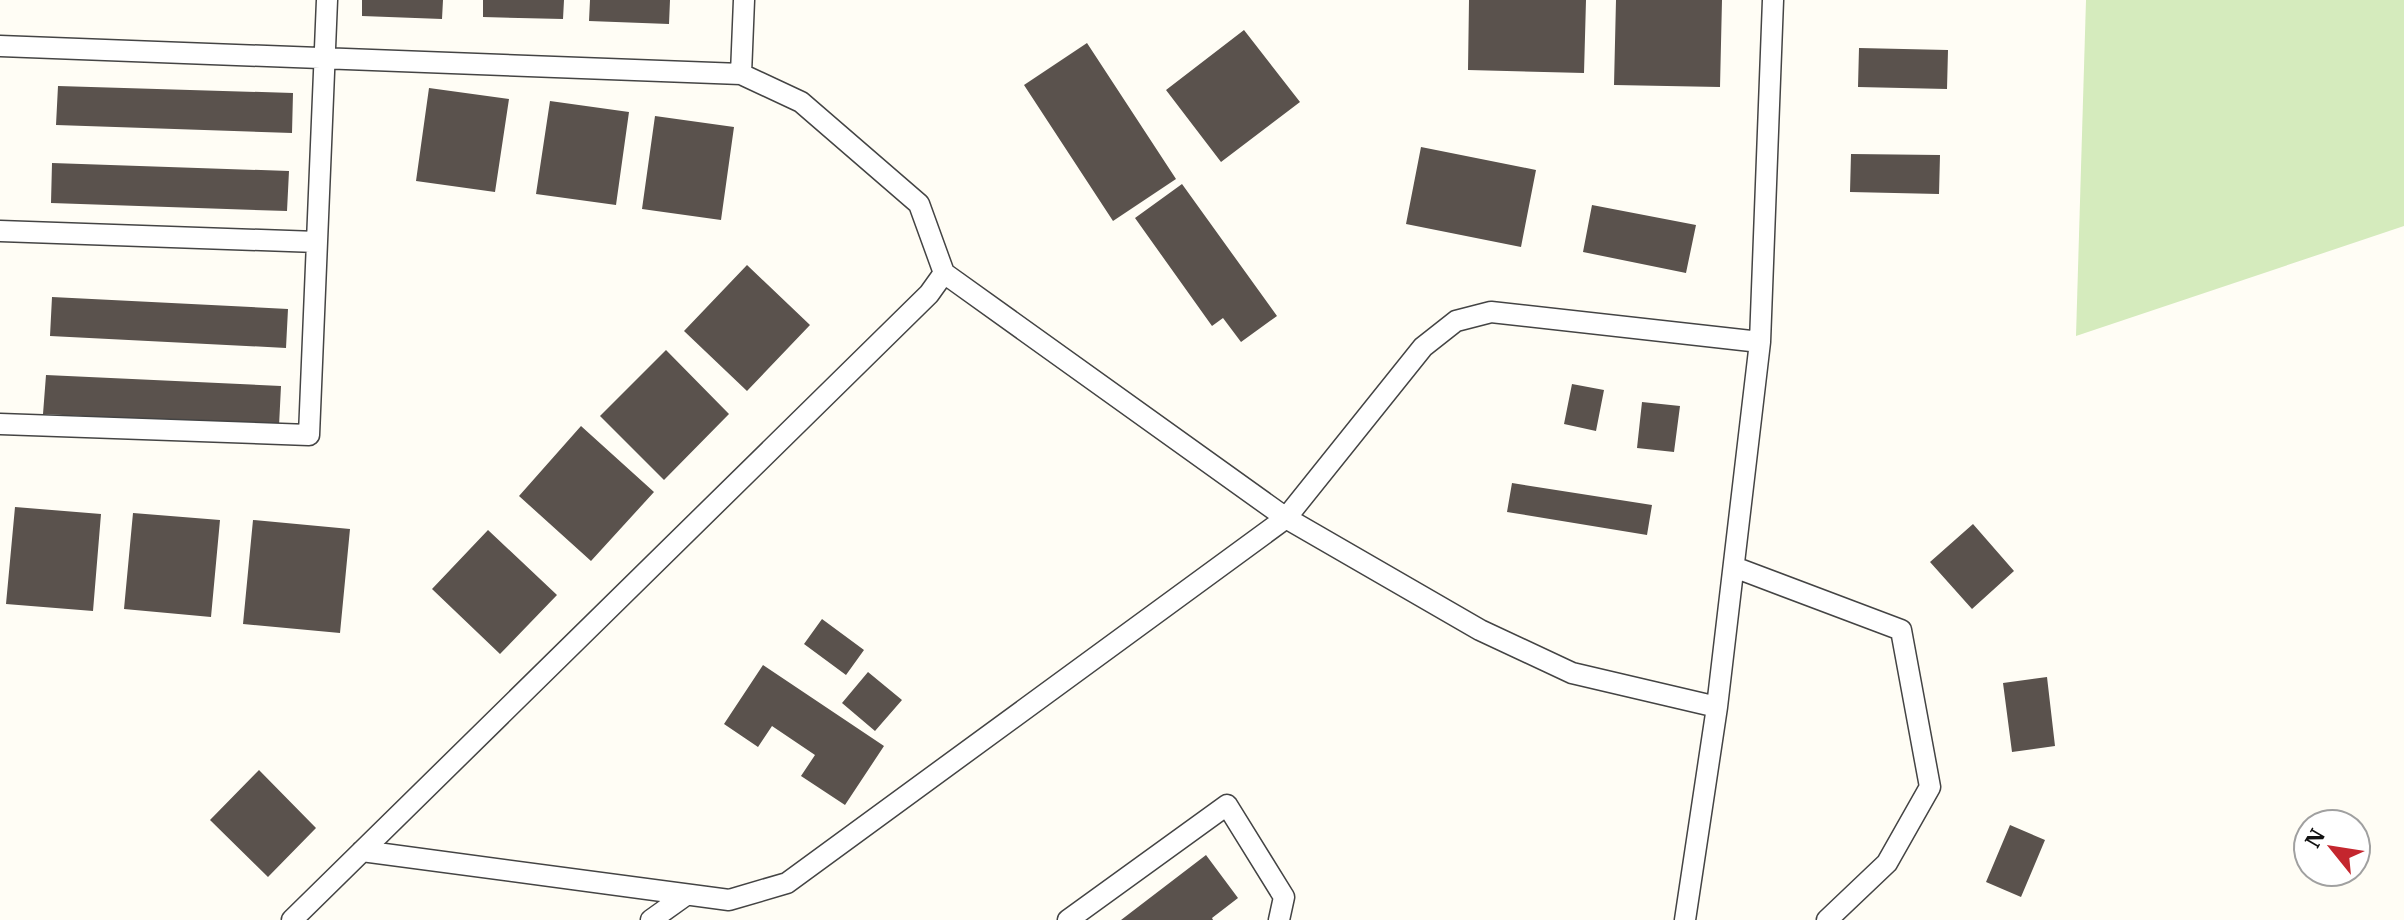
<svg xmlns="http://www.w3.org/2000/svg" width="2404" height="920" font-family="'IBM Plex Serif',serif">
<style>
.green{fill:#d5ebbd}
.building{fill:#5a524d}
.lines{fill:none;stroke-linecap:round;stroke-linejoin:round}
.lane-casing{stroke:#444;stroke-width:23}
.lane{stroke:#fff;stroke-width:20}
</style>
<rect width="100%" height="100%" fill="#fffdf5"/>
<!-- green -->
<path class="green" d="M2086,0H2404V226L2076,336Z"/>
<!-- building -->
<path class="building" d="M362,0H443L442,19L362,16Z
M483,0H564L563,19L483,17Z
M590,0H670L669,24L589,21Z
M1469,0H1586L1584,73L1468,70Z
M1616,0H1722L1720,87L1614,85Z
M1244,30L1300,102L1221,162L1166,90Z
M1087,43L1176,179L1113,221L1024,85Z
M1859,48L1948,50L1947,89L1858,87Z
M58,86L293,93L292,133L56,125Z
M429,88L509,99L495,192L416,181Z
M550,101L629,112L616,205L536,194Z
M655,116L734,127L721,220L642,209Z
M1421,147L1536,170L1521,247L1406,224Z
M1851,154L1940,155L1939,194L1850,192Z
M52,163L289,171L287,211L51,203Z
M1182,184L1277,316L1241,342L1223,318L1212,326L1135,218Z
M1592,205L1696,225L1686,273L1583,252Z
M747,265L810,325L747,391L684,331Z
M52,297L288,309L286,348L50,336Z
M666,350L729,414L664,480L600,416Z
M46,375L281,386L279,426L43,414Z
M1572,384L1604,390L1596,431L1564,424Z
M1642,402L1680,406L1674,452L1637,448Z
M581,426L654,492L591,561L519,496Z
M1512,483L1652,505L1647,535L1507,512Z
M15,507L101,514L93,611L6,604Z
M133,513L220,520L211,617L124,609Z
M253,520L350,529L340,633L243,624Z
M1973,524L2014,571L1972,609L1930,562Z
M488,530L557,595L500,654L432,589Z
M822,619L864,650L846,675L804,644Z
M763,665L884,746L845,805L801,776L815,755L772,726L758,747L724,724Z
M868,672L902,700L875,731L842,703Z
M2047,677L2055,746L2012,752L2003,683Z
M259,770L316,828L268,877L210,820Z
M2010,825L2045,840L2021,897L1986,882Z
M1206,855L1238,898L1212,918L1213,920H1121Z"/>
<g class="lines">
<!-- lane casing -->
<g class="lane-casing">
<path id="lane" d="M0,46L741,74L801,102L919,204L944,273L929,294L292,920
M741,74L744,0
M0,231L317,242
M944,273L1286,518L1480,630L1572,673L1717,707
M0,424L309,435L327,0
M1734,567L1901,630L1930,787L1887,863L1827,920
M362,851L729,900L787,883L1286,518L1423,347L1456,321L1491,312L1760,342
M651,920L686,895
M1068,920L1227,805L1284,897L1279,920
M1685,920L1717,707L1760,342L1773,0"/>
</g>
<!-- lane -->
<use href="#lane" class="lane"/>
</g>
<!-- north arrow -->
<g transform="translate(2332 848) rotate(300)"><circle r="38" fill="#ffffff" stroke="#a0a0a0" stroke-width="2"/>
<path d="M0-6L14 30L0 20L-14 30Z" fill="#c4262e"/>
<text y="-12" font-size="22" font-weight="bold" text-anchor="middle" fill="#111111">N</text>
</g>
</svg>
